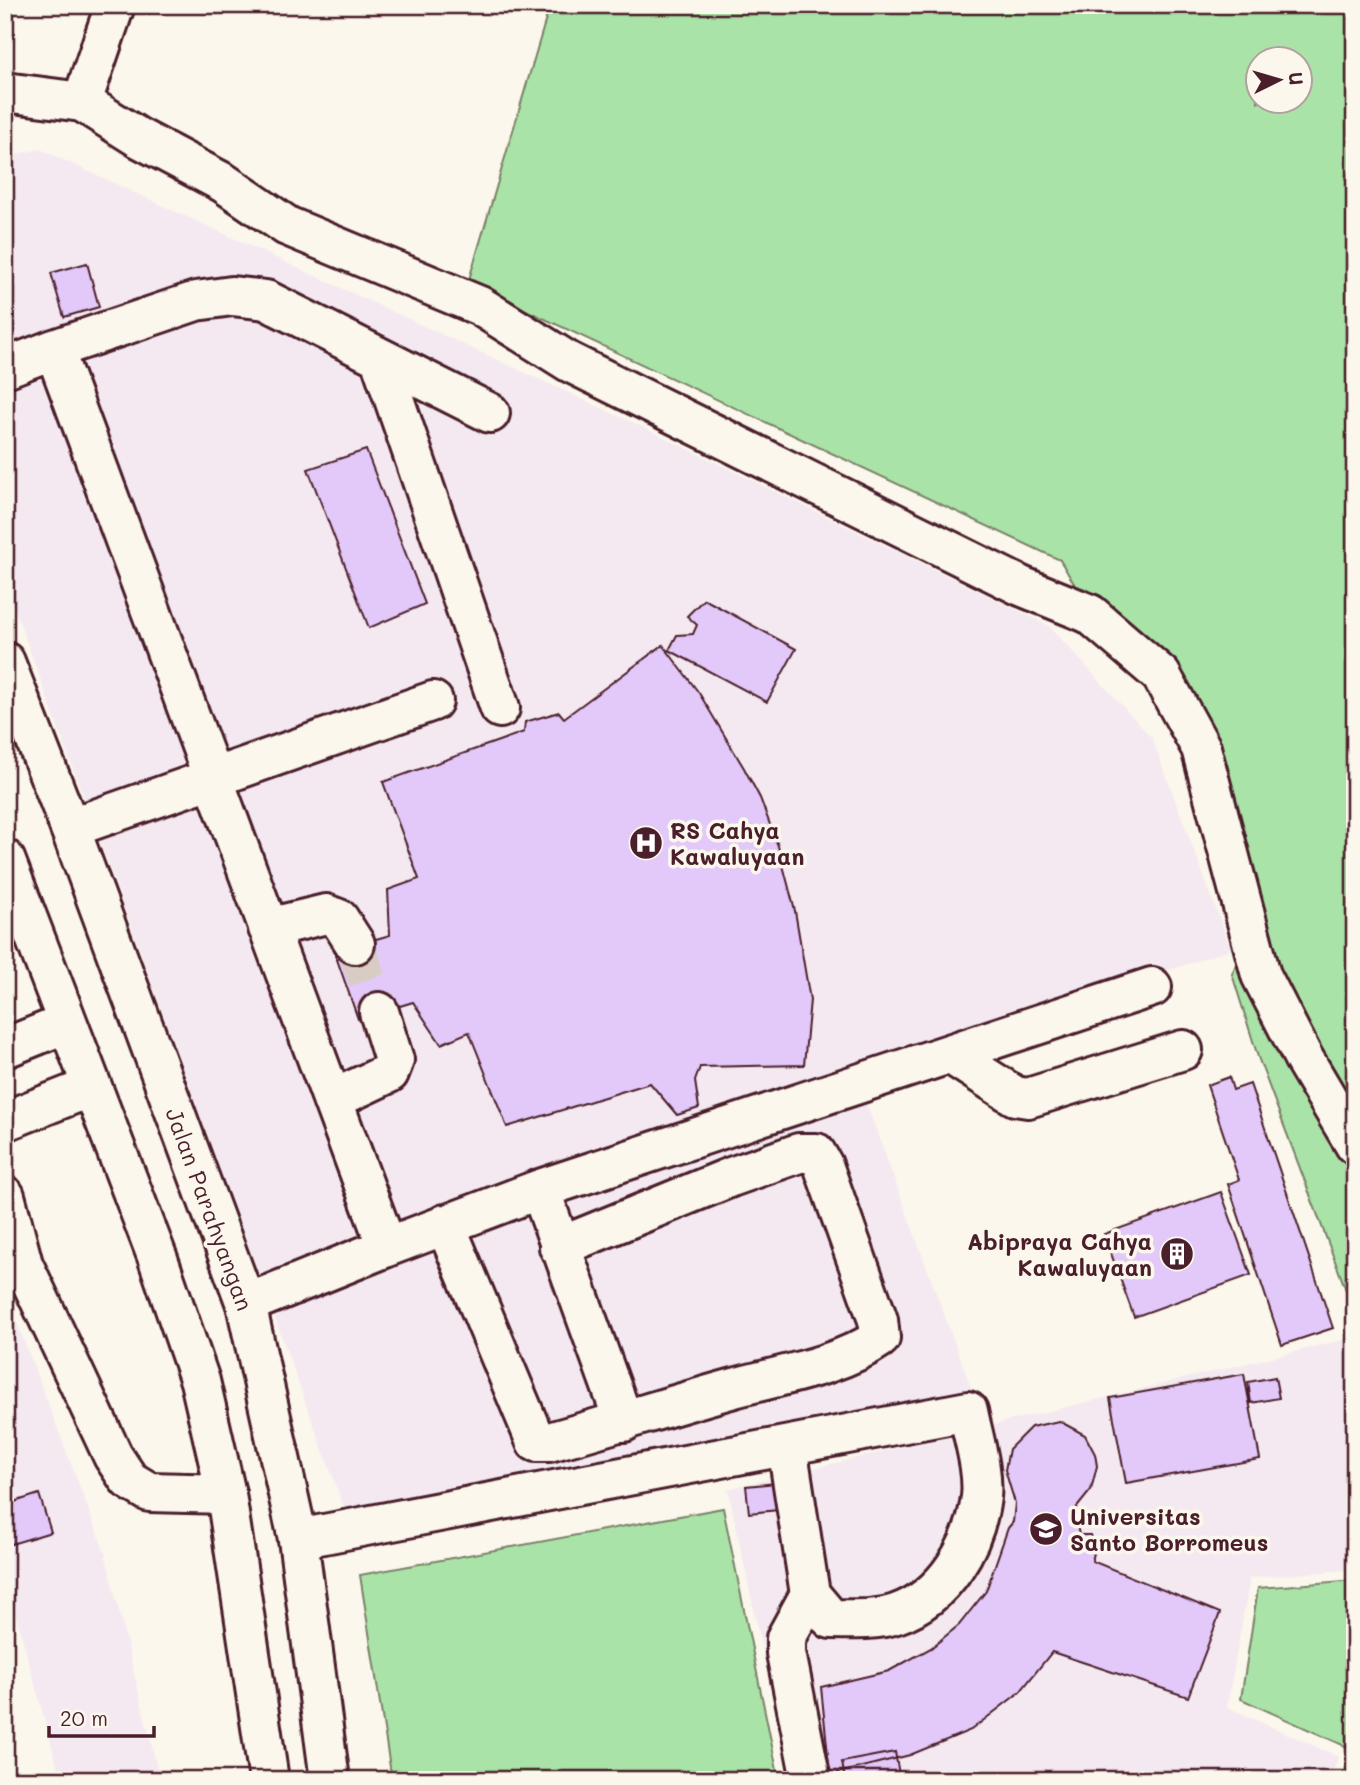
<svg xmlns="http://www.w3.org/2000/svg" width="1360" height="1785" font-family="Mali,sans-serif">
<style>
.built{fill:#f4e9f0}
.green{fill:#aae3a7;stroke:#7a8169;stroke-width:2;fill-rule:evenodd}
.building{fill:#e3c9f9;stroke:#4a1f2b;stroke-width:2}
.lines{fill:none;stroke-linecap:round;stroke-linejoin:round}
.minor-tunnel{stroke:#d8ccc5;stroke-width:38;stroke-dasharray:38 19;stroke-linecap:butt}
.minor-casing{stroke:#4a1f2b;stroke-width:44}
.major-casing{stroke:#4a1f2b;stroke-width:44}
.minor{stroke:#fbf7ec;stroke-width:38}
.major{stroke:#fbf7ec;stroke-width:38}
.labels{text-anchor:middle;dominant-baseline:central;stroke-width:7;stroke-linejoin:round;paint-order:stroke}
.poi-label{font-size:23px;font-weight:bold;fill:#4a1f2b;stroke:#fbf7ec;text-anchor:start}
.street-label{font-size:23px;fill:#4a1f2b;stroke:#fbf7ec}
</style>
<rect width="100%" height="100%" fill="#fbf7ec"/>
<filter id="ink" filterUnits="userSpaceOnUse"><feTurbulence type="fractalNoise" baseFrequency=".0143" numOctaves="2"/><feDisplacementMap in="SourceGraphic" scale="14" xChannelSelector="R" yChannelSelector="G"/><feConvolveMatrix kernelMatrix="1 2 1 2 8 2 1 2 1" color-interpolation-filters="sRGB"/></filter>
<g filter="url(#ink)">
<!-- built -->
<path class="built" d="M40,149L649,430L1048,625L1152,738L1231,949L857,1078L973,1393L346,1513L5,583V157Z
M5,1291L105,1553L160,1780H61L5,1575Z
M1355,1337V1569L1250,1578L1227,1707L1339,1757L1330,1780H790L728,1489Z"/>
<!-- green -->
<path class="green" d="M550,5H1355V1314L1258,1057L1232,974L1259,909L1192,721L1105,636L1060,560L468,283ZM1258,60H1300V102H1258Z
M723,1508L779,1780H392L360,1575Z
M1355,1580V1780H1344L1354,1750L1241,1699L1258,1588Z"/>
<!-- building -->
<path class="building" d="M87,263L99,307L64,317L51,273Z
M366,450L425,604L369,628L308,469Z
M704,599L796,649L767,702L669,650L677,635L693,634L697,625L687,616Z
M663,645L699,693L744,768L760,798L778,846L795,911L810,1000L804,1065L700,1067L695,1081L699,1108L677,1115L650,1083L507,1127L469,1032L441,1044L413,1002L358,1019L334,951L390,935L388,890L419,879L383,782L524,732L525,722L559,712L564,718Z
M1229,1077L1233,1090L1250,1084L1333,1328L1282,1345L1228,1184L1239,1180L1207,1085Z
M1221,1192L1251,1275L1134,1317L1104,1234Z
M1244,1374L1260,1459L1126,1483L1110,1398Z
M1275,1377L1279,1398L1251,1403L1248,1382Z
M1059,1421L1085,1435L1095,1454L1097,1466L1091,1490L1074,1511L1079,1535H1090L1095,1549L1092,1561L1220,1613L1188,1697L1052,1652L1020,1692L971,1730L910,1755L830,1775L821,1687L889,1671L931,1648L959,1625L986,1591L1008,1528L1013,1522L1015,1503L1005,1470L1009,1449L1031,1427Z
M776,1483L778,1510L749,1513L746,1486Z
M39,1494L51,1532L5,1546V1505Z
M895,1752L900,1780H845L842,1762Z"/>
<g class="lines">
<!-- minor-tunnel -->
<path class="minor-tunnel" d="M355,944L379,1012"/>
<!-- minor casing -->
<g class="minor-casing">
<path id="minor" d="M5,92L82,102L139,138L224,183L287,226L480,306L569,362L1021,586L1090,614L1161,675L1201,748L1261,975L1304,1059L1355,1145
M82,102L115,5
M54,349L196,301L232,296L266,300L490,413
M380,358L500,708
M5,368L54,349L387,1247L246,1304
M70,828L433,701
M268,928L326,914L339,919L355,944
M5,1048L67,1023
M950,1054L1015,1096L1028,1098L1183,1050
M332,1100L389,1073L394,1060L379,1012
M5,1121L91,1087
M540,1189L624,1422
M5,1196L23,1264L113,1456L129,1480L149,1492L226,1494
M445,1224L536,1442H549C611,1425 672,1405 734,1388C781,1375 840,1366 880,1338L878,1320L823,1165L816,1153H799L731,1177L559,1247
M387,1247L540,1189L1152,987
M787,1446L810,1594L786,1638V1653L811,1780
M298,1539L968,1411C973,1437 984,1470 981,1497C975,1545 945,1597 896,1614C875,1621 852,1619 831,1619L810,1594"/>
</g>
<!-- major casing -->
<g class="major-casing">
<path id="major" d="M5,662L70,828L246,1304L298,1539L330,1780
M5,859L158,1259L200,1381L226,1494L269,1780"/>
</g>
<!-- minor -->
<use href="#minor" class="minor"/>
<!-- major -->
<use href="#major" class="major"/>
</g>
</g>
<!-- icons -->
<defs>
<g id="hospital-disc" transform="scale(1.75)"><circle r="9.5" fill="#4a1f2b" stroke="#fbf7ec"/><path d="M-5-5h3v3.5h4V-5h3V5h-3V1.5h-4V5h-3Z" fill="#fff"/></g>
<g id="building-disc" transform="scale(1.75)"><circle r="9.5" fill="#4a1f2b" stroke="#fbf7ec"/><path d="M-4-6H4V6H1V3H-1V6H-4ZM-2.5-4.3h1.7v1.8h-1.7ZM.8-4.3h1.7v1.8H.8ZM-2.5-1h1.7V.8h-1.7ZM.8-1h1.7V.8H.8Z" fill="#fff"/></g>
<g id="university-disc" transform="scale(1.75)"><circle r="9.5" fill="#4a1f2b" stroke="#fbf7ec"/><path d="M0-5L7-2L0 1L-7-2ZM-4 1L0 2.5L4 1V4Q0 6-4 4Z" fill="#fff"/></g>
</defs>
<g fill-rule="evenodd">
<use href="#hospital-disc" x="646" y="843"/>
<use href="#building-disc" x="1177" y="1254"/>
<use href="#university-disc" x="1046" y="1529"/>
</g>
<g class="labels">
<!-- poi labels -->
<g class="poi-label">
<text x="670" y="830">RS Cahya<tspan x="670" dy="26">Kawaluyaan</tspan></text>
<text x="1152" y="1241" text-anchor="end">Abipraya Cahya<tspan x="1152" dy="26">Kawaluyaan</tspan></text>
<text x="1070" y="1516">Universitas<tspan x="1070" dy="26">Santo Borromeus</tspan></text>
</g>
<!-- street labels -->
<g class="street-label">
<text transform="translate(210 1209) rotate(70)">Jalan Parahyangan</text>
</g>
</g>
<!-- margin -->
<rect width="1360" height="1785" fill="none" stroke="#fbf7ec" stroke-width="28"/>
<rect x="14" y="14" width="1332" height="1757" fill="none" stroke="#4a1f2b" stroke-width="2.5" filter="url(#ink)"/>
<!-- north arrow -->
<g transform="translate(1279 80) rotate(85)"><circle r="33" fill="#fbf7ec" stroke="#b4a19f" stroke-width="2"/>
<path d="M0-5L12 26L0 18L-12 26Z" fill="#4a1f2b"/>
<text y="-10" font-size="19" font-weight="bold" text-anchor="middle" fill="#4a1f2b">U</text>
</g>
<!-- scale -->
<path d="M49 1726v10h105v-10" fill="none" stroke="#4a1f2b" stroke-width="3.5"/>
<text x="60" y="1726" font-size="21" fill="#4a1f2b" stroke="#fbf7ec" stroke-width="5" paint-order="stroke">20 m</text>
</svg>
